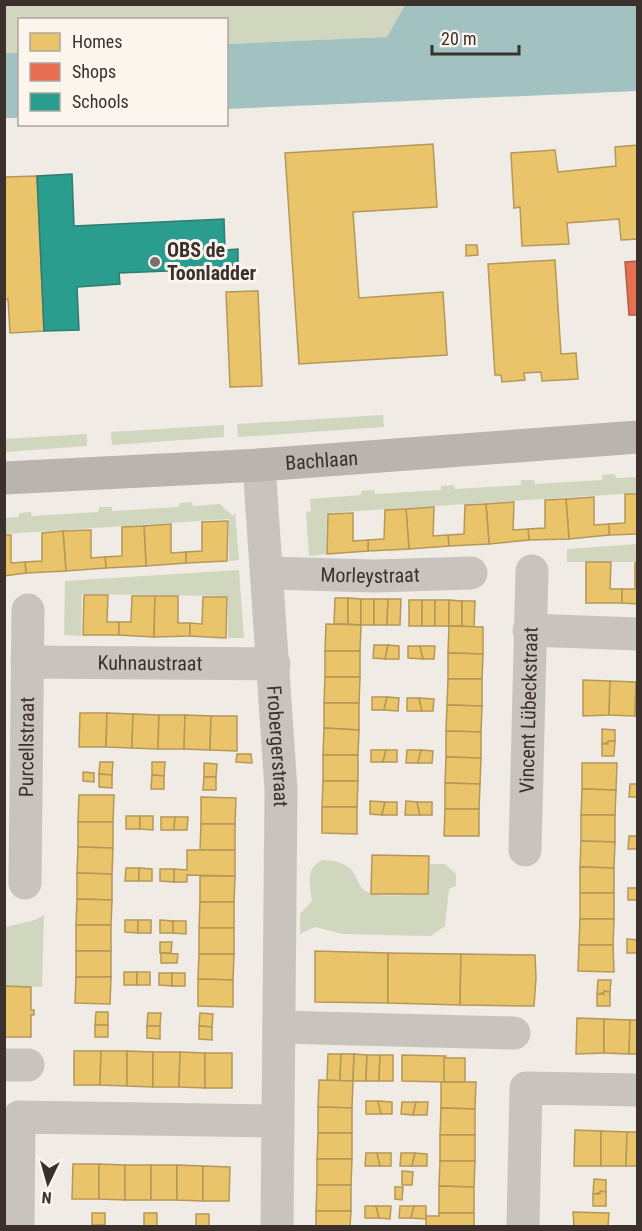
<svg xmlns="http://www.w3.org/2000/svg" width="642" height="1231" viewBox="0 0 642 1231" font-family="'Roboto Condensed',sans-serif">
<style>
.green{fill:#d1d6bf}
.water{fill:#a1c2c1}
.homes{fill:#e9c46a;stroke:#b59857;stroke-width:1.5}
.shops{fill:#e76f51;stroke:#b35c46;stroke-width:1.5}
.schools{fill:#2a9d8f;stroke:#2f7c71;stroke-width:1.5}
.lines{fill:none;stroke-linecap:round;stroke-linejoin:round}
.street{stroke:#c9c3be;stroke-width:33}
.secondary{stroke:#bab3ae;stroke-width:33}
.poi-dot{fill:#7a716c;stroke:#fbf5ee;stroke-width:2}
.labels{text-anchor:middle;dominant-baseline:central;stroke-width:6;stroke-linejoin:round;paint-order:stroke}
.poi-label{font-size:20px;font-weight:bold;fill:#3b302b;stroke:#fbf5ee;text-anchor:start}
.street-label{font-size:20px;fill:#3b302b;stroke:#fbf5ee}
</style>
<rect width="100%" height="100%" fill="#f0ebe5"/>
<!-- green -->
<g class="green">
<path d="M4,5h401l-18,32 -160,7 -1,-24h-206l-1,33h-14z"/>
<path d="M383,415l1,12 -146,10 -1,-13z"/>
<path d="M224,425v12l-112,8 -1,-13z"/>
<path d="M87,434v12l-82,6v-13z"/>
<path d="M615,474l1,4 21,-1v16l-310,20 -1,41 -17,2 -3,-44 5,-1 -1,-12 51,-4v-4l13,-1 1,4 66,-4v-4l13,-1 1,4 66,-4v-5h13l1,4 67,-4v-5z"/>
<path d="M192,502l1,4 27,-2 13,12 2,-4 4,48 -10,1v-42l-224,15v-16l13,-1 1,-4 12,-1 1,4 66,-4 1,-5h13v4l67,-4v-4z"/>
<path d="M637,544v18h-70v-13z"/>
<path d="M239,570l5,68h-16v-42l-146,-2 -1,42 -17,-1 1,-54z"/>
<path d="M323,860c42,2 27,26 47,33 14,5 43,1 58,1l1,-30h16l11,10v12l-7,3 -4,37 -14,10 -88,-2 -28,-7 -15,7v-20l12,-13c-2,-17 -7,-34 11,-41z"/>
<path d="M44,915l-2,72 -37,-1v-59l30,-7z"/>
</g>
<!-- water -->
<g class="water">
<path d="M405,5h232v86l-410,18v-65l160,-7z"/>
<rect x="5" y="53" width="14" height="65"/>
</g>
<!-- homes -->
<g class="homes">
<path d="M433,144l4,63 -84,5 6,86 84,-6 4,63 -148,9 -14,-211z"/>
<path d="M638,145v94l-17,1 -2,-21 -52,4 2,21 -47,2 -2,-39 -6,1 -3,-55 44,-3 3,22 58,-6 -1,-19z"/>
<path d="M37,176l7,155 -34,2 -2,-34 -4,1v-123z"/>
<path d="M466,245h11l1,10 -12,1z"/>
<path d="M555,260l6,94 15,-1 2,26 -36,2 -1,-9 -17,1 1,7 -23,2 -1,-7h-6l-7,-111z"/>
<path d="M258,291l4,95 -32,1 -4,-95z"/>
<path d="M625,494h13v40l-29,1v-11l16,-1z"/>
<path d="M594,497v28l15,-1v11l-40,4 -3,-40z"/>
<path d="M566,499l3,40 -40,1 -1,-11 17,-1v-28z"/>
<path d="M514,502l-1,28 15,-1 1,11 -40,4 -3,-40z"/>
<path d="M486,504l3,40 -40,2 -1,-11 16,-1 1,-29z"/>
<path d="M434,507l-1,29 15,-1 1,11 -40,3 -3,-40z"/>
<path d="M406,509l3,40 -41,2v-11l16,-1 1,-29z"/>
<path d="M353,513v28l15,-1v11l-41,3 1,-40z"/>
<path d="M228,521l-1,40 -41,2v-11l16,-1v-29z"/>
<path d="M171,524v29l15,-1v11l-40,3 -2,-40z"/>
<path d="M144,526l2,40 -40,2 -1,-11 17,-1v-29z"/>
<path d="M91,530v28l14,-1 1,11 -40,3 -3,-40z"/>
<path d="M63,531l3,40 -40,2 -1,-11 17,-1v-28z"/>
<path d="M4,535h7v28l14,-1 1,11 -22,3z"/>
<path d="M586,562h25l-1,27h12v14h-36z"/>
<path d="M635,563h3v41l-16,-1v-14h13z"/>
<path d="M84,595h24l-1,27h12v13h-36z"/>
<path d="M132,596h23l-1,41 -35,-2v-13h12z"/>
<path d="M155,596h23v27h12v13l-36,1z"/>
<path d="M203,597h24l-1,41 -36,-2v-13l12,1z"/>
<path d="M335,598h13v26h-14z"/>
<path d="M348,598l13,1v26l-13,-1z"/>
<rect x="361" y="599" width="13" height="26"/>
<path d="M374,599h14l-1,26h-13z"/>
<path d="M388,599h13l-1,26h-13z"/>
<rect x="409" y="600" width="13" height="26"/>
<rect x="422" y="600" width="13" height="26"/>
<rect x="435" y="600" width="14" height="26"/>
<path d="M449,600l13,1v25h-13z"/>
<path d="M462,601h13l-1,26 -12,-1z"/>
<path d="M326,624l35,1 -1,26h-35z"/>
<path d="M449,626l34,1v27l-35,-1z"/>
<path d="M374,645h14l-3,14 -12,-1z"/>
<path d="M388,645l11,1v13h-14z"/>
<path d="M408,646h12l3,13 -15,-1z"/>
<path d="M420,646h15l-1,13h-11z"/>
<rect x="325" y="651" width="35" height="26"/>
<path d="M448,653l35,1 -1,25h-34z"/>
<path d="M325,677h35l-1,26h-35z"/>
<path d="M448,679h34v27l-35,-1z"/>
<path d="M583,680l27,1 -1,34 -26,1z"/>
<path d="M610,681l26,1 -1,34 -26,-1z"/>
<path d="M636,682h2v34h-3z"/>
<path d="M372,697h15l-3,13h-12z"/>
<path d="M387,697l12,1 -1,13 -14,-1z"/>
<path d="M407,698h12l3,13h-15z"/>
<path d="M419,698l15,1 -1,12h-11z"/>
<path d="M324,703h35v27l-35,-2z"/>
<path d="M447,705l35,1 -1,26 -35,-1z"/>
<path d="M80,713h27l-1,34h-27z"/>
<path d="M107,713l26,1 -1,34 -26,-1z"/>
<path d="M133,714l26,1 -1,34 -26,-1z"/>
<path d="M159,715h26l-1,34h-26z"/>
<path d="M185,715l26,1 -1,34 -26,-1z"/>
<path d="M211,716h26v35l-27,-1z"/>
<path d="M324,728l35,2 -1,25h-35z"/>
<path d="M602,729l13,1v11l-13,3z"/>
<path d="M446,731l35,1v26l-35,-1z"/>
<path d="M608,741h7l-1,15h-12v-12h6z"/>
<path d="M371,750h15l-3,12h-12z"/>
<path d="M386,750h11v12h-14z"/>
<path d="M407,750h14l-3,13h-12z"/>
<path d="M421,750l12,1 -1,12h-14z"/>
<path d="M237,754h14l1,9 -16,-1z"/>
<rect x="323" y="755" width="35" height="26"/>
<path d="M446,757l35,1 -1,26 -35,-1z"/>
<path d="M100,762h13l-1,13 -13,-1z"/>
<path d="M152,762h13l-1,14 -12,-1z"/>
<path d="M204,763l13,1 -1,13h-12z"/>
<path d="M582,763h35l-1,27 -34,-1z"/>
<path d="M83,772l11,1v9l-11,-1z"/>
<path d="M99,774l13,1v13l-13,-1z"/>
<path d="M152,775l12,1v13h-13z"/>
<path d="M204,777h12v13h-13z"/>
<path d="M323,781h35l-1,26h-35z"/>
<path d="M445,783l35,1 -1,25h-34z"/>
<path d="M630,784h8v13h-9z"/>
<path d="M582,789l34,1 -1,25h-34z"/>
<path d="M79,795h35l-1,27h-35z"/>
<path d="M201,797l35,1 -1,26h-34z"/>
<path d="M370,801l15,1 -3,13 -12,-1z"/>
<path d="M406,801l11,1 3,13h-15z"/>
<path d="M385,802h12v13h-15z"/>
<path d="M417,802h15v13h-12z"/>
<path d="M322,807h35v27l-35,-1z"/>
<path d="M445,809h34v27h-35z"/>
<path d="M581,815h34v27l-34,-1z"/>
<rect x="126" y="816" width="14" height="13"/>
<path d="M140,816h13v14l-13,-1z"/>
<path d="M161,817h14l-1,13h-13z"/>
<path d="M175,817h13l-1,13h-13z"/>
<path d="M78,822h35v26l-35,-1z"/>
<path d="M201,824h34v26h-35z"/>
<path d="M629,836h9v13h-10z"/>
<path d="M581,841l34,1 -1,26 -34,-1z"/>
<path d="M78,847l35,1 -1,26 -35,-1z"/>
<path d="M187,850h48v26l-48,-1v7h-13v-13l13,1z"/>
<path d="M372,855l57,1 -1,38h-57z"/>
<path d="M580,867l34,1v25h-34z"/>
<path d="M126,868h13v13h-14z"/>
<path d="M139,868l13,1v12h-13z"/>
<path d="M160,869h14v13l-14,-1z"/>
<path d="M77,873l35,1v26l-35,-1z"/>
<path d="M200,876h35l-1,26h-34z"/>
<rect x="628" y="888" width="10" height="12"/>
<rect x="580" y="893" width="34" height="26"/>
<path d="M77,899l35,1 -1,25h-35z"/>
<path d="M200,902h34v26h-35z"/>
<path d="M580,919h34l-1,26h-34z"/>
<path d="M125,920h13v13l-13,-1z"/>
<rect x="138" y="920" width="13" height="13"/>
<path d="M160,920l13,1v12h-13z"/>
<path d="M173,921h13v13l-13,-1z"/>
<rect x="76" y="925" width="35" height="26"/>
<rect x="199" y="928" width="35" height="26"/>
<path d="M627,939l11,1v13h-11z"/>
<path d="M160,942h12l-1,11h-11z"/>
<path d="M579,945h34l1,27 -36,-1z"/>
<rect x="76" y="951" width="35" height="26"/>
<path d="M315,951l73,2v50l-73,-1z"/>
<path d="M161,953l17,1 -1,9h-16z"/>
<path d="M388,953l73,1 -1,51 -72,-2z"/>
<path d="M199,954h35l-1,26 -35,-1z"/>
<path d="M461,954l74,1 1,23 -2,28 -74,-1z"/>
<rect x="124" y="972" width="13" height="13"/>
<rect x="137" y="972" width="13" height="13"/>
<path d="M159,973h13v13l-13,-1z"/>
<rect x="172" y="973" width="13" height="13"/>
<path d="M76,977h35l-1,27 -35,-1z"/>
<path d="M198,979l35,1v27l-35,-1z"/>
<path d="M598,980h13l-1,12 -13,2z"/>
<path d="M4,986l27,1v23h3v5h-3v22h-27z"/>
<path d="M604,991l6,1v14h-13v-12h7z"/>
<path d="M96,1012h12v13h-13z"/>
<path d="M148,1013h13l-1,13h-13z"/>
<path d="M200,1013l13,1 -1,13 -13,-1z"/>
<path d="M577,1018l27,1v34l-28,1z"/>
<path d="M604,1019l26,1 -1,34 -25,-1z"/>
<path d="M630,1020h8v34h-9z"/>
<rect x="95" y="1025" width="13" height="12"/>
<path d="M147,1026h13v13l-13,-1z"/>
<path d="M199,1026l13,1v13l-13,-1z"/>
<path d="M74,1051h27l-1,34h-26z"/>
<path d="M101,1051h26v35l-27,-1z"/>
<path d="M127,1051l26,1v35l-26,-1z"/>
<path d="M153,1052h27l-1,35h-26z"/>
<path d="M180,1052l25,1v35l-26,-1z"/>
<rect x="205" y="1053" width="27" height="35"/>
<path d="M328,1054h13l-1,27 -13,-1z"/>
<path d="M341,1054h13l-1,27h-13z"/>
<path d="M354,1054l13,1 -1,26h-13z"/>
<path d="M367,1055h13l-1,26h-13z"/>
<path d="M380,1055h13v26h-14z"/>
<path d="M402,1055l44,1 -2,26 -42,-1z"/>
<rect x="444" y="1058" width="21" height="24"/>
<path d="M319,1080l34,1 -1,27 -34,-1z"/>
<path d="M441,1082h35l-1,27 -34,-1z"/>
<path d="M366,1101h12l3,13h-15z"/>
<path d="M378,1101l14,1v12h-11z"/>
<path d="M402,1102h14l-3,13 -12,-1z"/>
<path d="M416,1102h12l-1,13h-14z"/>
<path d="M318,1107l34,1v25h-34z"/>
<path d="M441,1108l34,1v26h-35z"/>
<path d="M575,1130l26,1v35h-27z"/>
<path d="M601,1131l26,1 -1,34h-25z"/>
<path d="M627,1132h11v34h-12z"/>
<path d="M318,1133h34v26h-35z"/>
<rect x="440" y="1135" width="35" height="26"/>
<path d="M366,1153h11l3,13h-15z"/>
<path d="M377,1153h14v13h-11z"/>
<path d="M401,1153h14l-3,13h-12z"/>
<path d="M415,1153l12,1v12h-15z"/>
<path d="M317,1159h35l-1,26h-34z"/>
<path d="M440,1161h35l-1,26 -35,-1z"/>
<path d="M73,1164h26v35h-27z"/>
<path d="M99,1164l26,1v35l-26,-1z"/>
<rect x="125" y="1165" width="26" height="35"/>
<rect x="151" y="1165" width="26" height="35"/>
<path d="M177,1165l26,1v35l-26,-1z"/>
<path d="M203,1166l27,1 -1,34h-26z"/>
<path d="M402,1171l11,1 -1,13h-10z"/>
<path d="M594,1179l12,1v12l-13,2z"/>
<path d="M317,1185h34v26h-35z"/>
<path d="M439,1186l35,1v26h-35z"/>
<path d="M395,1187h8l-1,13 -7,-1z"/>
<path d="M600,1191l6,1v14h-13v-12h7z"/>
<path d="M365,1206h11l3,12h-14z"/>
<path d="M376,1206h15l-1,13 -11,-1z"/>
<path d="M400,1206h14l-3,12h-12z"/>
<path d="M414,1206h12v13l-15,-1z"/>
<path d="M316,1211h35l-1,15h-34z"/>
<path d="M573,1212l36,1 -1,13h-34z"/>
<rect x="92" y="1213" width="13" height="12"/>
<rect x="144" y="1213" width="13" height="13"/>
<path d="M439,1213h35v13h-48v-10h13z"/>
<rect x="196" y="1214" width="13" height="12"/>
</g>
<!-- shops -->
<path class="shops" d="M638,261v54h-9l-4,-53z"/>
<!-- schools -->
<path class="schools" d="M72,174l2,52 150,-7 1,31 13,-1v19l-119,5 1,11 -43,3 2,43 -35,1 -7,-155z"/>
<g class="lines">
<!-- street -->
<g class="street">
<path id="s1" d="M259,465l22,325 -4,436"/>
<path id="s2" d="M268,573l107,3 96,-3"/>
<path d="M529,630l109,4"/>
<path id="s3" d="M27,662l247,2"/>
<path id="s4" d="M525,850l7,-279"/>
<path id="s5" d="M25,883l3,-273"/>
<path d="M279,1027l235,6"/>
<path d="M4,1065h24"/>
<path d="M18,1226l1,-109 259,4"/>
<path d="M523,1226l3,-138 112,2"/>
</g>
<!-- secondary -->
<path class="secondary" id="s6" d="M4,478l255,-13 379,-28"/>
</g>
<!-- markers -->
<circle class="poi-dot" cx="155" cy="262" r="6"/>
<g class="labels">
<!-- poi labels -->
<g class="poi-label">
<text x="167" y="250">OBS de<tspan x="167" dy="23">Toonladder</tspan></text>
</g>
<!-- street labels -->
<g class="street-label">
<text stroke="none"><textPath href="#s6" startOffset="318">Bachlaan</textPath></text>
<text stroke="none"><textPath href="#s2" startOffset="102">Morleystraat</textPath></text>
<text stroke="none"><textPath href="#s3" startOffset="123">Kuhnaustraat</textPath></text>
<text stroke="none"><textPath href="#s4" startOffset="140">Vincent Lübeckstraat</textPath></text>
<text stroke="none"><textPath href="#s5" startOffset="136">Purcellstraat</textPath></text>
<text stroke="none"><textPath href="#s1" startOffset="282">Frobergerstraat</textPath></text>
</g>
</g>
<!-- border -->
<rect width="642" height="1231" fill="none" stroke="#3b302b" stroke-width="12"/>
<!-- legend -->
<rect x="18" y="18" width="210" height="108" fill="#fbf5ee" stroke="#aea6a0" stroke-width="1.5"/>
<rect x="30" y="33" width="30" height="18" fill="#e9c46a" stroke="#aea6a0" stroke-width="1.5"/>
<text x="72" y="48" font-size="18" fill="#3b302b">Homes</text>
<rect x="30" y="63" width="30" height="18" fill="#e76f51" stroke="#aea6a0" stroke-width="1.5"/>
<text x="72" y="78" font-size="18" fill="#3b302b">Shops</text>
<rect x="30" y="93" width="30" height="18" fill="#2a9d8f" stroke="#aea6a0" stroke-width="1.5"/>
<text x="72" y="108" font-size="18" fill="#3b302b">Schools</text>
<!-- north arrow -->
<g transform="translate(48 1183) rotate(185)" stroke="#fbf5ee" stroke-width="4.5" paint-order="stroke">
<path d="M0-4.5L10 22L0 15L-10 22Z" fill="#3b302b"/>
<text y="-9" font-size="16" font-weight="bold" text-anchor="middle" fill="#3b302b">N</text>
</g>
<!-- scale -->
<path d="M432 45v9h87v-9" fill="none" stroke="#3b302b" stroke-width="3"/>
<text x="441" y="45" font-size="18" fill="#3b302b" stroke="#fbf5ee" stroke-width="4.5" paint-order="stroke">20 m</text>
</svg>
